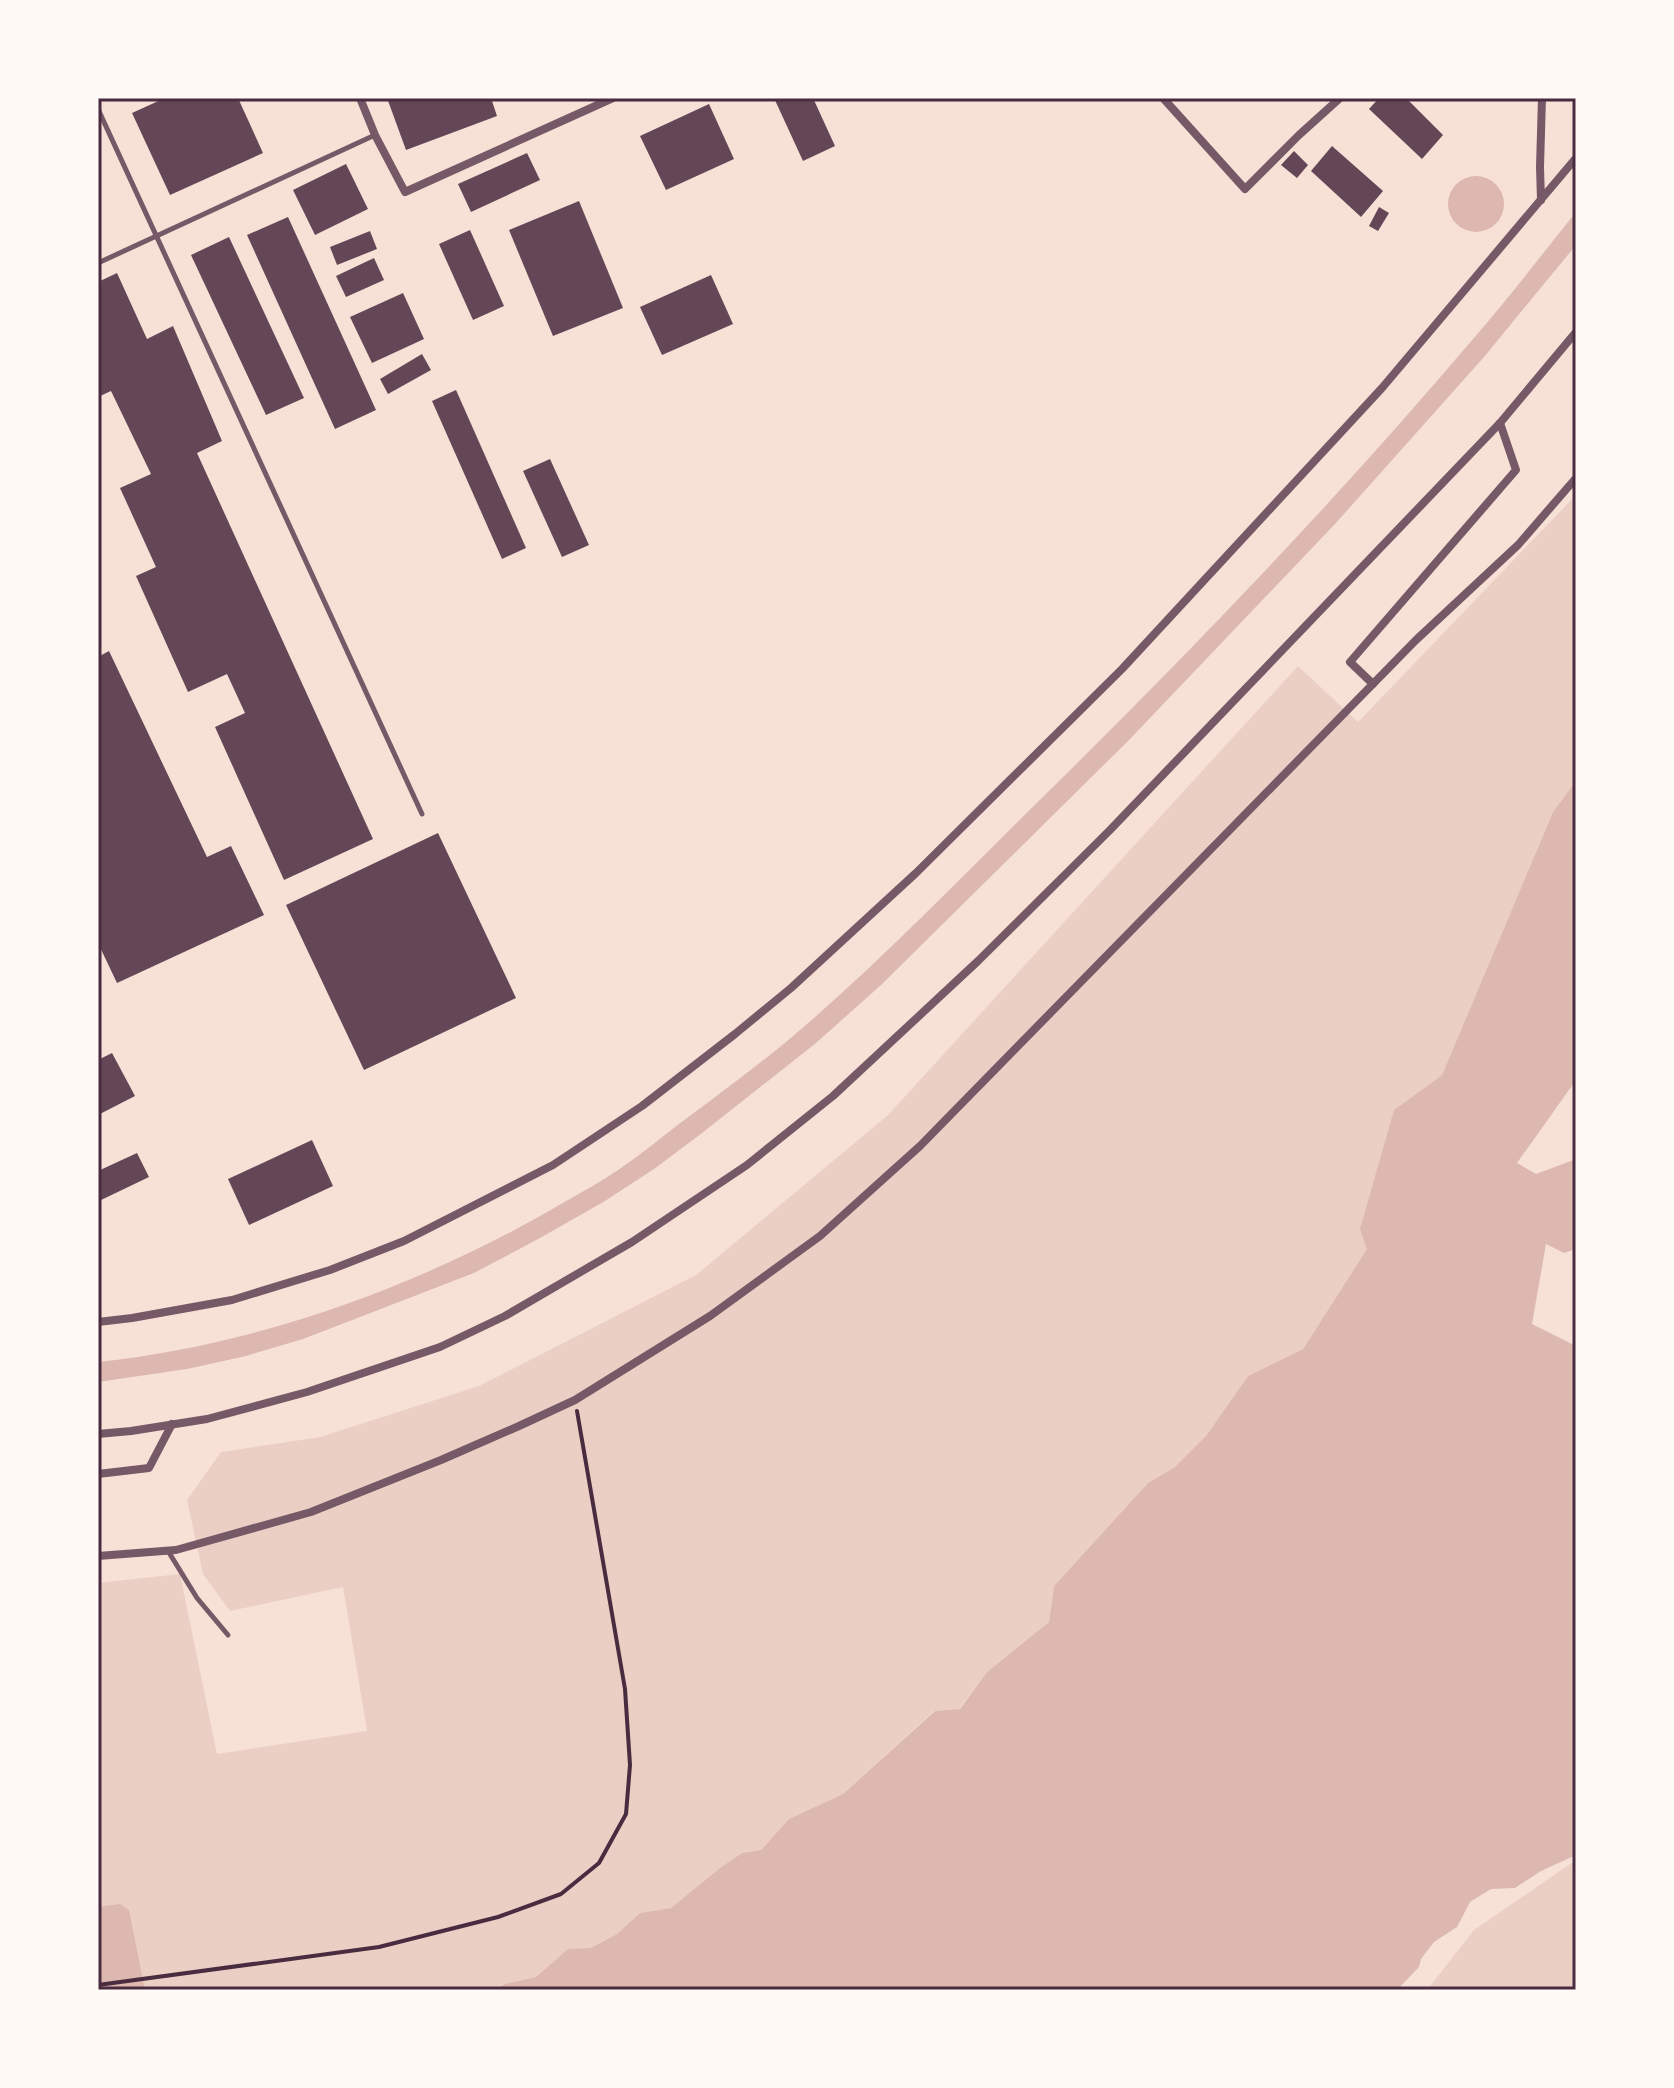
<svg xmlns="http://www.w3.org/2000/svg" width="1674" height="2088" viewBox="0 0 1674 2088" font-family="'Libre Baskerville',serif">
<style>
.green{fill:#ebcfc5}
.water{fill:#dcb8b0}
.building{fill:#644757}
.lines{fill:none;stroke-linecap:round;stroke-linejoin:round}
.path{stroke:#4a2c40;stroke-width:4}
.service{stroke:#755966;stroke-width:5}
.minor{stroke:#755966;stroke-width:8}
.neatline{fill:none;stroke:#4a2c40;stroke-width:3}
</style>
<rect width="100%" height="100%" fill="#f7e1d7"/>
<!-- green -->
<g class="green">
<path d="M1576,495v286l-23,31 -111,263 -48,35 -27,139 -64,100 -55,27 -42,60 -31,31 -27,16 -94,103 -5,36 -62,50 -28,37 -25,2 -91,83 -54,25 -28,31 -19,3 -22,15 -49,40 -31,5 -23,21 -28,14 -21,1 -32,28 -31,7 -11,6h-396v-407l82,-9 37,180 150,-23 -24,-144 -113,24 -27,-37 -16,-74 34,-48 99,-15 159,-51 217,-111 192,-160 410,-449 60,56z"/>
<path d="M1576,1860v130h-149l47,-60z"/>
</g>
<!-- water -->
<g class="water">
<circle cx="1476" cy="204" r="28"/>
<path d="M1576,212v33l-92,112 -149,167 -206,216 -248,245 -65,58 -114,90 -48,36 -49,32 -65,37 -66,35 -171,66 -57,17 -59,13 -89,13v-20c163,-17 330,-79 470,-162 17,-10 34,-19 50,-30 24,-16 46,-35 69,-52 34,-25 67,-50 99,-76 94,-79 178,-168 265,-253 146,-144 289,-293 422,-450 36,-41 69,-85 103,-127z"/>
<path d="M1576,781v299l-59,83 19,11 40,-15v90l-12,4 -18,-9 -14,80 44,22v509l-35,16 -26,17 -24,1 -21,13 -13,25 -23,15 -13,17 -2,8 -22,23h-902l10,-6 31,-7 32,-28 22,-1 27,-14 23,-21 31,-5 49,-40 22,-15 19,-3 28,-31 54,-25 92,-83 25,-2 27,-37 62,-50 5,-36 94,-103 27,-16 31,-31 42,-60 55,-27 64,-100 -7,-20 34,-119 48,-35 111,-263z"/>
<path d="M120,1904l9,6 16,80h-47v-83z"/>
</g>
<!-- building -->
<g class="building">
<path d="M165,98h73l25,55 -93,42 -38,-82z"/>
<path d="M387,98h104l6,18 -91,34z"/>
<path d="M774,98h39l22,48 -32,15z"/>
<path d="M1379,98h27l37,37 -21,24 -53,-50z"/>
<path d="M709,104l25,55 -68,31 -26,-54z"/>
<path d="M1332,146l51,45 -22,26 -50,-46z"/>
<path d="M1294,151l14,14 -11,13 -16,-13z"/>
<path d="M527,153l13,27 -69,32 -13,-28z"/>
<path d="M346,164l22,45 -53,26 -22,-45z"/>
<path d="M579,201l44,107 -70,28 -44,-106z"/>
<path d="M1379,207l10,6 -11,18 -9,-5z"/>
<path d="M288,217l88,193 -41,19 -88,-194z"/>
<path d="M470,230l34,76 -31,14 -34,-76z"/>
<path d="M370,231l7,18 -40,16 -7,-18z"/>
<path d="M229,237l75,161 -38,17 -75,-160z"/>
<path d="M374,258l10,22 -38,17 -10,-21z"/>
<path d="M117,273l30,66 26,-13 49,115 -25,12 176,386 -89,41 -69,-153 30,-14 -18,-39 -39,18 -52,-116 20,-9 -36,-79 31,-14 -40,-83 -13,6v-115z"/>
<path d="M711,275l22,49 -71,31 -22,-48z"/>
<path d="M403,293l21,46 -52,24 -22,-46z"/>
<path d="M422,354l9,16 -43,24 -8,-15z"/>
<path d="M456,390l70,158 -24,11 -70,-158z"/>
<path d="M550,459l39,86 -27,12 -39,-86z"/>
<path d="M109,651l98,206 24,-11 33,69 -147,68 -19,-40v-286z"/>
<path d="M438,833l78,165 -152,72 -78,-165z"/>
<path d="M112,1053l23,43 -37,19v-55z"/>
<path d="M312,1140l21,46 -84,39 -21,-46z"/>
<path d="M137,1153l12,24 -50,24 -1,-30z"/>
</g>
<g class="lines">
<!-- path -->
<path class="path" d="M98,1985l281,-38 119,-30 63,-23 38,-31 27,-49 4,-49 -5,-76 -48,-278"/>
<!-- service -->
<g class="service">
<path d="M98,109l324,705"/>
<path d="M98,263l277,-128"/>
<path d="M168,1551l29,47 31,37"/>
</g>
<!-- minor -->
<g class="minor">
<path d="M360,98l15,37 30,57 208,-94"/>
<path d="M1163,98l82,91 54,-54 41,-37"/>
<path d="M1541,200l-1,-33 2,-69"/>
<path d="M1373,684l-23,-22 166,-192 -16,-47"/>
<path d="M98,1322l34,-4 100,-18 98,-30 74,-29 149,-76 89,-59 93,-72 56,-46 125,-115 206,-204 260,-281 194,-230"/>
<path d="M98,1434l33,-3 76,-12 100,-27 133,-45 65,-31 127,-74 115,-77 86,-69 145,-135 132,-131 390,-407 76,-91"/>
<path d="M98,1474l51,-6 23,-44"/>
<path d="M98,1556l78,-6 135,-38 130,-52 78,-34 56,-26 135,-84 110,-80 100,-90 496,-506 102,-95 58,-67"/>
</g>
</g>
<!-- border -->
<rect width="1674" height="2088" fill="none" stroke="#fffaf5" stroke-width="200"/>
<rect x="100" y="100" width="1474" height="1888" class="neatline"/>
</svg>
